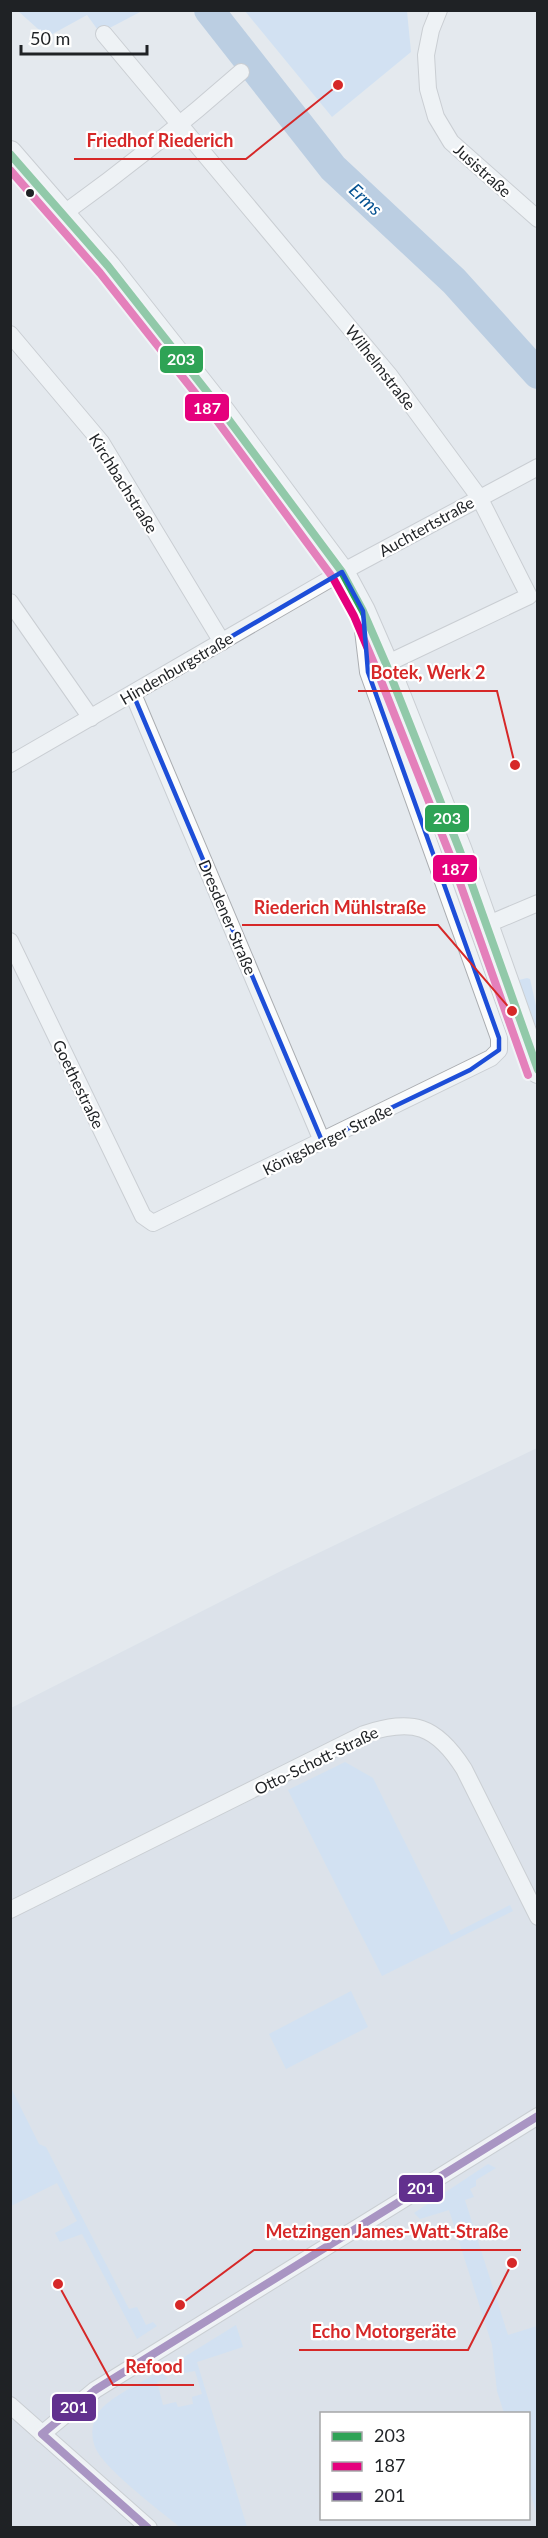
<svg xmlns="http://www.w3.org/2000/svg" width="548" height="2538" viewBox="0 0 548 2538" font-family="Lato,sans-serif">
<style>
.built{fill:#d2dae4;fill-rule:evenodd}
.green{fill:#bcd8f6}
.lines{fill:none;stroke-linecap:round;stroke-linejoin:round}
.river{stroke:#8baed3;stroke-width:30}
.street-casing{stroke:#aaadb1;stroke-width:18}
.secondary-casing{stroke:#aaadb1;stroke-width:26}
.street{stroke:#fbfcfc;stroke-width:16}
.secondary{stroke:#fbfcfc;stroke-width:24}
.bus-1-casing{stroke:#fff;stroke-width:12}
.bus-2-casing{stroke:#fff;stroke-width:12}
.bus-3-casing{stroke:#fff;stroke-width:12}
.bus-1{stroke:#2ea355;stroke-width:8}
.bus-2{stroke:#e5007d;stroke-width:8}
.bus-3{stroke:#62308e;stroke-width:8}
.marked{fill:none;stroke:#1d4ed8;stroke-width:4.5;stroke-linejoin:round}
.bus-dot{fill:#1f2225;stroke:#fff;stroke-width:2}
.labels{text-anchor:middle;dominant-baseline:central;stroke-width:4.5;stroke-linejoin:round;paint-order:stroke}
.street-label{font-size:16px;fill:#1f2225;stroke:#fff}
.water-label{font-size:18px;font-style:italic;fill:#075392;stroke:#fff}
.leader{fill:none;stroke:#d62828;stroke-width:2}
.callout-dot{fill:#d62828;stroke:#fff;stroke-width:2}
.callout-label{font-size:18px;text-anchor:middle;font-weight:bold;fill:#d62828;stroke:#fff;stroke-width:4.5;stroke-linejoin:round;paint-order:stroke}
.line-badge{stroke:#fff;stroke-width:2}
.badge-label{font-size:16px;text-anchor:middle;font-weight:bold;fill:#fff}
</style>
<rect width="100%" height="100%" fill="#e4e9ee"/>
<!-- built -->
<path class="built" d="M537,1448v1079l-526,1v-820l272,-138zM322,2414h206v104h-206z"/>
<!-- green -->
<g class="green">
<path d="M18,11h124l-42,22 -13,-18 -40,22z"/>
<path d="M245,11h162l4,41 -79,65z"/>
<path d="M527,978l3,1 7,31v20l-18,-50z"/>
<path d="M345,1762l28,16 78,157 59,-30 3,6 -131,65 -94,-186z"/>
<path d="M351,1991l17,36 -82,42 -17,-35z"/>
<path d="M10,2086l29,58 7,3 83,162 8,-2 9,18 7,-3 4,4 -20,13 -55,-105 -22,8 -5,-9 22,-12 -20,-38 -46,23z"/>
<path d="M488,2164l8,4 -20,12v6l-6,3 4,8 -9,3 43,135 29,-9v190l-8,-28 -1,-74 -24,-1 -7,-22 -5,-46 -43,-135 -29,9 -6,-6z"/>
<path d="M236,2325l7,22 -46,15 50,165h-67c-19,-15 -76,-59 -84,-78 -6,-13 -5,-31 7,-42 12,-12 42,-27 58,-36l7,8 -11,3 6,23 13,-3 2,5 15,-3 -1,-7 10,-3 -7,-23 -11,2 -3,-14z"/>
</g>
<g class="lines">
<!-- river -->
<path class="river" d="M209,10l124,158 121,113 84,93"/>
<!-- street casing -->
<g class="street-casing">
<g id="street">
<path d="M439,10l-8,20 -5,25 2,34 8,28 15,25 87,77"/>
<path d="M104,34l286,342 89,121 50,99 -143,68"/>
<path d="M63,214c64,-46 119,-90 178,-142"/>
<path d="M10,334l91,108 121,200"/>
<path d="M10,602l81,116"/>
<path d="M133,694l189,447"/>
<path d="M10,764l332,-192 196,-105"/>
<path d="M486,925l52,-22"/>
<path d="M10,941l133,275 10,7 338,-165 8,-8v-12l-131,-366 -6,-50"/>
<path d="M10,1910l354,-176c49,-16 72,-9 100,35l74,148"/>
<path d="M10,2405l139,123"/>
<path d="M42,2434l53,-44 443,-274"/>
</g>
</g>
<!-- secondary casing -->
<g class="secondary-casing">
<path id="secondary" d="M10,153l98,113 115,146 119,160 21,39 23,53 74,187 78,220"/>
</g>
<!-- street -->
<use href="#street" class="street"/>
<!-- secondary -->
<use href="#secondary" class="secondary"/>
<!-- bus-1 casing -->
<g class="bus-1-casing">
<path id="bus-1" d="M10,154l98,112 115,146 119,160 21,39 23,53 74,187 78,219"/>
</g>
<!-- bus-2 casing -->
<g class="bus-2-casing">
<path id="bus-2" d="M10,170l90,103 115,145 118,160 21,38 22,52 74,187 78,220"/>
</g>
<!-- bus-3 casing -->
<g class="bus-3-casing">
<path id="bus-3" d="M148,2528l-106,-94 53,-44 443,-274"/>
</g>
<!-- bus-1 -->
<use href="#bus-1" class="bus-1"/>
<!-- bus-2 -->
<use href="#bus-2" class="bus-2"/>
<!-- bus-3 -->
<use href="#bus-3" class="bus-3"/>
</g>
<!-- marked area -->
<path d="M0 0H548V2538H0ZM342,572l21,39 5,61 131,366v12l-29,20 -148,71 -189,-447z" fill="#e4e9ee" fill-opacity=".55" fill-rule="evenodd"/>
<path class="marked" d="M342,572l21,39 5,61 131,366v12l-29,20 -148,71 -189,-447z"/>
<!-- markers -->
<circle class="bus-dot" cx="30" cy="193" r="5"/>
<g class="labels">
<!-- street labels -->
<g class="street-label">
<text transform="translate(483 170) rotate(42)">Jusistraße</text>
<text transform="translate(381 367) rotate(52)">Wilhelmstraße</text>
<text transform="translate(124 483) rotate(58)">Kirchbachstraße</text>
<text transform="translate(426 526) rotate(-29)">Auchtertstraße</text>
<text transform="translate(176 668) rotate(-30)">Hindenburgstraße</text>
<text transform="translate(228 917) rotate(67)">Dresdener Straße</text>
<text transform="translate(79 1084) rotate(64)">Goethestraße</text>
<text transform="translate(327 1139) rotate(-26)">Königsberger Straße</text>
<text transform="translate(316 1760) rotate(-26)">Otto-Schott-Straße</text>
</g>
<!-- water labels -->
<g class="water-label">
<text transform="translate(366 199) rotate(43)">Erms</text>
</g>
</g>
<!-- callouts -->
<path class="leader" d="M338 85L246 159H74M515 765L497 691H358M512 1011L438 925H242M180 2305L254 2250H521M512 2263L468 2350H299M58 2284L113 2385H194"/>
<g class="callout-dot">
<circle cx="338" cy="85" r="6"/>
<circle cx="515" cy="765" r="6"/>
<circle cx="512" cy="1011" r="6"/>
<circle cx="180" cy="2305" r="6"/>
<circle cx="512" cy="2263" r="6"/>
<circle cx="58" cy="2284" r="6"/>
</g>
<g class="callout-label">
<text x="160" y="147">Friedhof Riederich</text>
<text x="428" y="679">Botek, Werk 2</text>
<text x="340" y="914">Riederich Mühlstraße</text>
<text x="387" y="2238">Metzingen James-Watt-Straße</text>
<text x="384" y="2338">Echo Motorgeräte</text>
<text x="154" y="2373">Refood</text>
</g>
<g class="line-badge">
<rect x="159" y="345" width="45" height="29" rx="6" fill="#2ea355"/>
<rect x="184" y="393" width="46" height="29" rx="6" fill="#e5007d"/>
<rect x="424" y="804" width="46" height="29" rx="6" fill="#2ea355"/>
<rect x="432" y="854" width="46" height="29" rx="6" fill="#e5007d"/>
<rect x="398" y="2174" width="46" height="29" rx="6" fill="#62308e"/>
<rect x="51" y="2393" width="46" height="29" rx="6" fill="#62308e"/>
</g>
<g class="badge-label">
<text x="181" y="365">203</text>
<text x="207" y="414">187</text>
<text x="447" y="824">203</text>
<text x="455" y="875">187</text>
<text x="421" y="2194">201</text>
<text x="74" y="2413">201</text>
</g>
<!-- border -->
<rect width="548" height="2538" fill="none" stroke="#1f2225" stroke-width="24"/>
<!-- legend -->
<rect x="320" y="2412" width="210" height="108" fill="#ffffff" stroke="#a5a7a8" stroke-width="1.5"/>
<rect x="332" y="2432" width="30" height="9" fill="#2ea355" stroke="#a5a7a8" stroke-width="1.5"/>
<text x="374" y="2442" font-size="18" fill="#1f2225">203</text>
<rect x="332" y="2462" width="30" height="9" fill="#e5007d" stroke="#a5a7a8" stroke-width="1.5"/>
<text x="374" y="2472" font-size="18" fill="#1f2225">187</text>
<rect x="332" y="2492" width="30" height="9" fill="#62308e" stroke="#a5a7a8" stroke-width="1.5"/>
<text x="374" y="2502" font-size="18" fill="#1f2225">201</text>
<!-- scale -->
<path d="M21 45v9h126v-9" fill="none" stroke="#1f2225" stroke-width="3"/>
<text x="30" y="45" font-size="18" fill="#1f2225" stroke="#ffffff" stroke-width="4.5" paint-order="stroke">50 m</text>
</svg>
